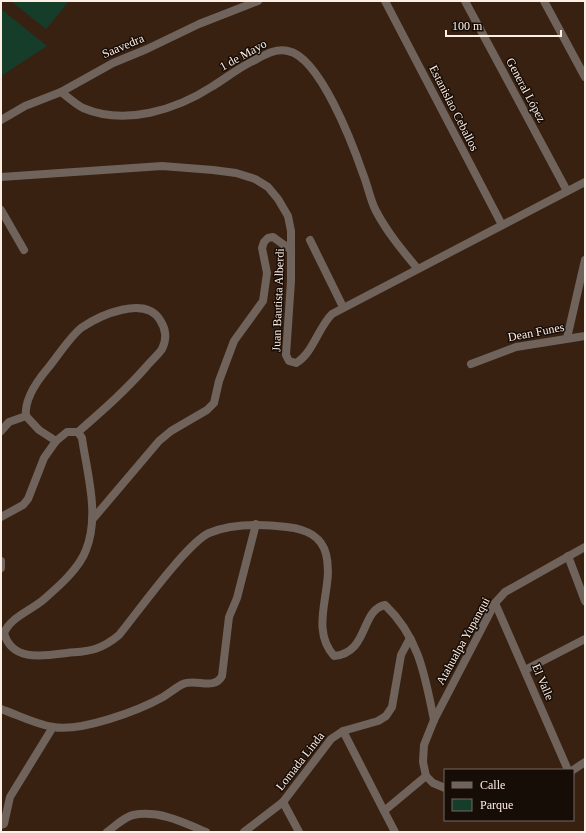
<svg xmlns="http://www.w3.org/2000/svg" width="586" height="833" viewBox="0 0 586 833" font-family="Georgia,serif">
<style>
.green{fill:#153d2a}
.lines{fill:none;stroke-linecap:round;stroke-linejoin:round}
.minor{stroke:#6f635b;stroke-width:8}
.labels{text-anchor:middle;dominant-baseline:central;stroke-width:3;stroke-linejoin:round;paint-order:stroke}
.street-label{font-size:12px;fill:#ffeee4;stroke:#170d07}
</style>
<rect width="100%" height="100%" fill="#382111"/>
<!-- green -->
<g class="green">
<path d="M11,1h58l-23,28z"/>
<path d="M1,9l46,37 -46,30z"/>
</g>
<g class="lines">
<!-- minor -->
<g class="minor">
<path d="M385,1l117,224"/>
<path d="M465,1l102,190"/>
<path d="M544,1l41,76"/>
<path d="M61,92c7,5 14,12 22,16 42,18 93,2 130,-22 13,-8 24,-17 38,-24 12,-6 23,-14 37,-11 32,6 65,94 75,123 5,12 7,26 13,37 11,21 26,39 41,57"/>
<path d="M1,120l24,-14 36,-14 52,-29 34,-14 52,-25 59,-23"/>
<path d="M1,177l161,-11 51,4 23,3 19,6 13,8 10,12 10,17 3,15v50l-5,74 3,6 7,2c17,-10 22,-35 36,-49l253,-132"/>
<path d="M1,210l23,40"/>
<path d="M310,240l33,67"/>
<path d="M567,338l18,-78"/>
<path d="M471,364l45,-17 69,-11"/>
<path d="M26,416c-2,-17 11,-35 22,-48 9,-11 22,-31 33,-40 19,-13 64,-33 79,-8 6,9 7,19 2,29 -4,6 -11,12 -16,18 -22,25 -44,44 -68,65"/>
<path d="M1,431l8,-9 17,-6 13,14 17,11"/>
<path d="M1,517l22,-12 5,-6 16,-41 12,-17 11,-9h11l4,6c5,35 18,77 4,112 -7,19 -28,37 -43,50 -13,11 -32,17 -39,33 8,29 39,23 63,20 9,-1 19,-1 28,-4 9,-3 17,-8 24,-14 18,-22 68,-92 90,-102 24,-10 53,-9 78,-6 18,2 34,8 39,27 9,35 -18,72 8,102 35,-3 26,-46 51,-51 34,32 40,71 49,115"/>
<path d="M92,520l67,-79 12,-10 36,-21 7,-7 5,-22 15,-40 29,-40 4,-28 -5,-25 2,-6 4,-4 5,-1 18,13"/>
<path d="M568,556l17,45"/>
<path d="M1,561v7"/>
<path d="M495,603l73,167"/>
<path d="M525,670l60,-31"/>
<path d="M1,709c17,6 34,15 52,18 28,5 85,-16 110,-30 7,-4 13,-10 20,-13 13,-6 31,7 39,-8l7,-59 8,-19 19,-74"/>
<path d="M343,731l41,80"/>
<path d="M573,770l12,-8"/>
<path d="M426,776l-3,-14 1,-17 10,-25 61,-117 10,-11 80,-45"/>
<path d="M426,776l7,7 12,5"/>
<path d="M283,802l16,30"/>
<path d="M1,825l3,-1 6,-27 43,-70"/>
<path d="M107,832c7,-5 17,-15 26,-17 26,-5 50,7 73,17"/>
<path d="M244,832l39,-30 48,-63 12,-8 35,-10 8,-5 6,-9 9,-52 9,-17"/>
<path d="M395,832l-11,-21 42,-35"/>
</g>
</g>
<g class="labels">
<!-- street labels -->
<g class="street-label">
<text transform="translate(123 46) rotate(-23)">Saavedra</text>
<text transform="translate(243 55) rotate(-29)">1 de Mayo</text>
<text transform="translate(526 90) rotate(62)">General López</text>
<text transform="translate(454 108) rotate(63)">Estanislao Ceballos</text>
<text transform="translate(278 300) rotate(-88)">Juan Bautista Alberdi</text>
<text transform="translate(536 332) rotate(-11)">Dean Funes</text>
<text transform="translate(463 641) rotate(-61)">Atahualpa Yupanqui</text>
<text transform="translate(543 682) rotate(67)">El Valle</text>
<text transform="translate(300 761) rotate(-52)">Lomada Linda</text>
</g>
</g>
<!-- border -->
<rect width="586" height="833" fill="none" stroke="#ffeee4" stroke-width="4"/>
<!-- legend -->
<rect x="444" y="769" width="130" height="52" fill="#170d07" stroke="#74675f"/>
<rect x="452" y="782" width="20" height="6" fill="#6f635b" stroke="#74675f"/>
<text x="480" y="789" font-size="12" fill="#ffeee4">Calle</text>
<rect x="452" y="799" width="20" height="12" fill="#153d2a" stroke="#74675f"/>
<text x="480" y="809" font-size="12" fill="#ffeee4">Parque</text>
<!-- scale -->
<path d="M446 30v6h115v-6" fill="none" stroke="#ffeee4" stroke-width="2"/>
<text x="452" y="30" font-size="12" fill="#ffeee4" stroke="#170d07" stroke-width="3" paint-order="stroke">100 m</text>
</svg>
